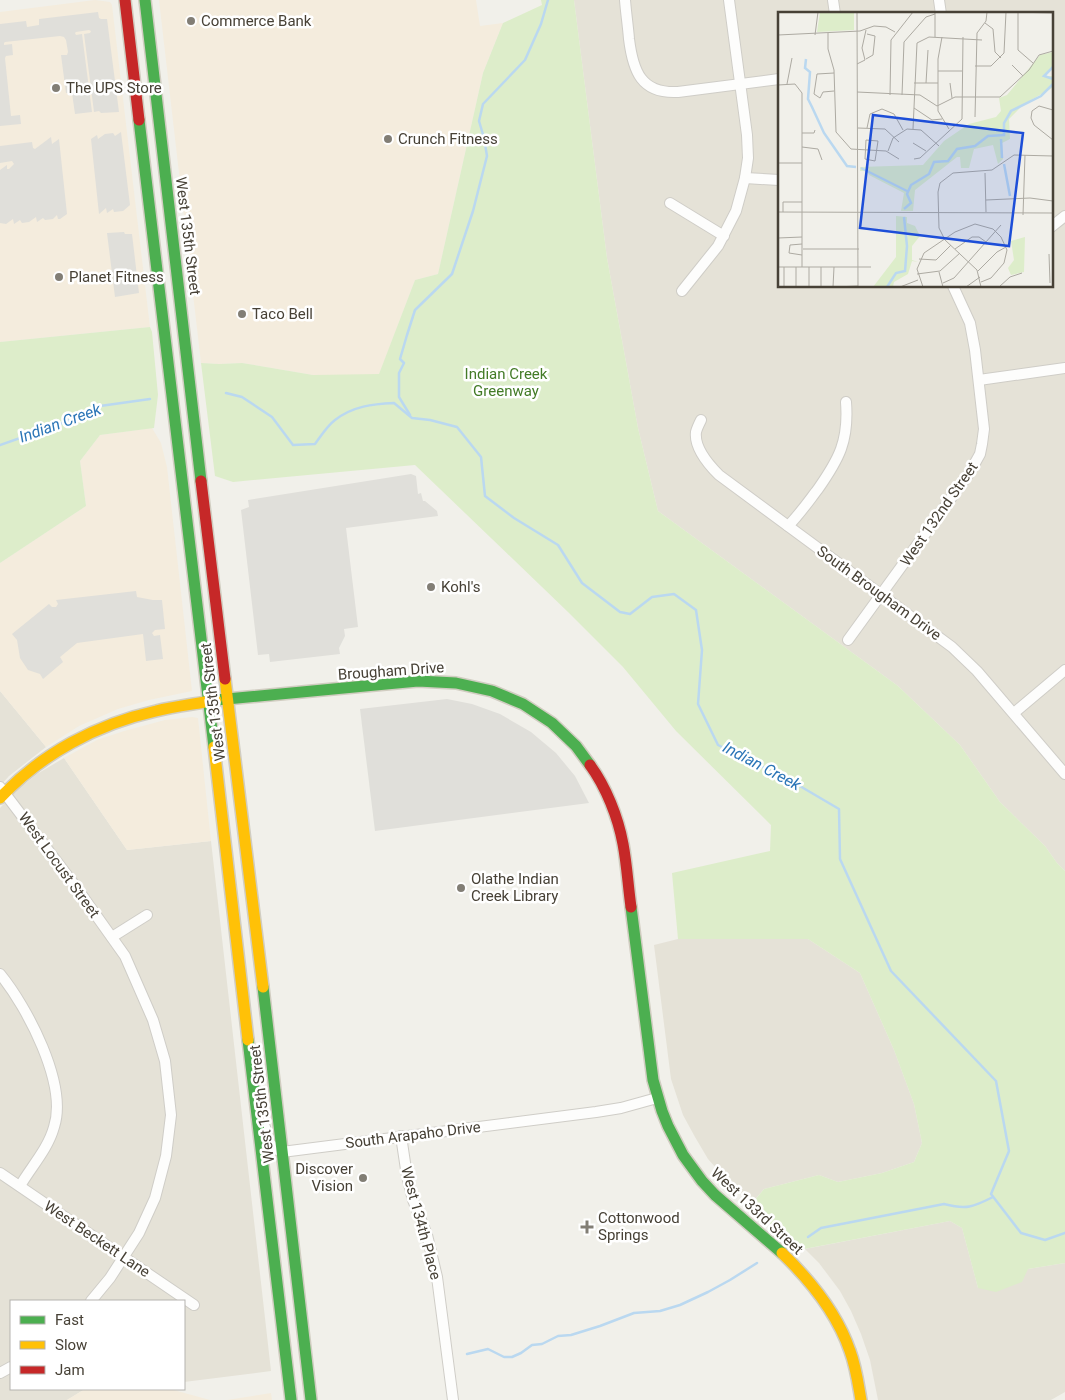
<svg xmlns="http://www.w3.org/2000/svg" width="1065" height="1400" viewBox="0 0 1065 1400" font-family="Roboto,sans-serif">
<style>
.residential{fill:#e5e2d7;fill-rule:evenodd}
.commercial{fill:#f4ecdd}
.green{fill:#ddedca}
.parking{fill:#e0dfda}
.lines{fill:none;stroke-linecap:round;stroke-linejoin:round}
.stream{stroke:#bad8f0;stroke-width:2.5}
.street-casing{stroke:#cfcdc7;stroke-width:12}
.fast-casing{stroke:#d1cdc1;stroke-width:14}
.slow-casing{stroke:#d1cdc1;stroke-width:14}
.jam-casing{stroke:#d1cdc1;stroke-width:14}
.street{stroke:#fdfdfc;stroke-width:10}
.fast{stroke:#4caf50;stroke-width:11}
.slow{stroke:#ffc107;stroke-width:11}
.jam{stroke:#c62828;stroke-width:11}
.poi-dot{fill:#827e75;stroke:#fff;stroke-width:2}
.labels{text-anchor:middle;dominant-baseline:central;stroke-width:5;stroke-linejoin:round;paint-order:stroke}
.poi-label{font-size:15px;fill:#474136;stroke:#fff;text-anchor:start}
.street-label{font-size:15px;fill:#474136;stroke:#fff}
.park-label{font-size:15px;fill:#437b27;stroke:#fff}
.water-label{font-size:16px;font-style:italic;fill:#2b75b7;stroke:#fff}
.inset-river{fill:none;stroke:#bad8f0;stroke-width:2.5}
.inset-road{fill:none;stroke:#adaaa2;stroke-width:1}
.view{fill:#1d4ed8;fill-opacity:0.15;stroke:#1d4ed8;stroke-width:2.5}
.inset-edge{fill:none;stroke:#474136;stroke-width:2.5}
</style>
<rect width="100%" height="100%" fill="#f1f0ea"/>
<!-- residential -->
<g class="residential">
<path d="M574,0h491v871l-8,-8 -12,-17 -45,-44 -40,-57 -62,-59 -240,-175 -20,-83 -31,-170zM779,14h272v272h-272z"/>
<path d="M0,691l46,56 -37,29 -9,10z"/>
<path d="M64,758l63,92 84,-9 60,530 -87,11v-81h-173v88h74l-18,11h-67v-592l16,-17 21,-17z"/>
<path d="M678,939h130l52,34 34,77 20,54 8,39 -8,19 -32,11 -44,9 -19,-7 -55,14 -12,14 -25,-23 -19,-21 -13,-22 -12,-22 -12,-36 -17,-134z"/>
<path d="M950,1221l12,7 16,60 50,-19 37,-6v129l-14,8h-173l-8,-40 -9,-26 -10,-23 -11,-20 -21,-28 -14,-14z"/>
</g>
<!-- commercial -->
<g class="commercial">
<path d="M95,0l15,2 2,3 38,322 -150,15v-330z"/>
<path d="M159,0h317l4,26 23,-3 -20,50 -45,201 -23,6 -36,95h-66l-71,-12 -23,1 -18,-1z"/>
<path d="M152,428l9,15 6,24 25,224 -43,9 -31,9 -39,17 -33,21 -46,-56v-128l86,-57 -6,-45 20,-26z"/>
<path d="M192,717l6,1 13,123 -84,9 -63,-92 33,-18 27,-9 41,-11z"/>
<path d="M85,1389h85l40,11h-143z"/>
<path d="M271,1393l1,7h-45z"/>
</g>
<!-- green -->
<g class="green">
<path d="M541,0h33l33,258 31,170 20,83 240,175 62,59 40,57 45,44 12,17 8,8v392l-37,6 -6,13 -26,10 -18,-4 -16,-60 -12,-7 -151,29 -28,-26 -22,-17 15,-18 55,-14 19,7 44,-9 32,-11 8,-19 -8,-39 -20,-54 -34,-77 -52,-34h-130l-6,-66 98,-22 1,-26 -95,-94 -53,-64 -55,-55 -153,-147 -182,17 -18,-6 -14,-113 18,1 23,-1 71,12 66,-1 36,-94 23,-6 45,-201 20,-50 39,-18z"/>
<path d="M150,327l2,5 6,63 -4,33 -54,7 -20,26 6,45 -86,57v-221z"/>
</g>
<!-- parking -->
<g class="parking">
<path d="M98,12l1,6 2,1h6l12,93 -18,1 -2,-2 -5,1 -10,-78 6,-1 1,-2 -2,-1 -13,2 -1,1 1,2 6,-1 10,78 -17,2 -3,-21h-6l-5,-38h6l1,-3 -2,-12 -2,-3 -4,-1 -55,6 -1,1v2l8,-1 1,11 -7,1 -1,2 6,58 9,-1 1,9 -21,2v-102l26,-3 1,6 12,-2v-6z"/>
<path d="M121,132l9,73 -7,6 -9,1 -1,-3 -6,4 -1,-5 -7,6 -8,-75 6,-4 1,4 7,-5 8,-1 2,3z"/>
<path d="M51,137l1,7 7,-5 8,75 -7,5h-2l-1,-4 -4,4 -8,1 -2,-2 -6,4 -1,-5 -7,5 -7,1 -2,-3 -6,4 -1,-5 -7,5 -6,-1v-53l7,-5v4h2l5,-5 -2,-3 -12,2v-17l32,-4 1,6 2,1z"/>
<path d="M124,232l1,2h7l7,59 -24,4 -8,-64z"/>
<path d="M411,474l5,2 2,18 3,-1 2,8h2l12,10 1,5 -92,12 12,99 -14,2 1,7 -6,12 1,6 -70,8 -1,-8 -11,1 -17,-145 8,-3 -1,-7z"/>
<path d="M136,591l1,6 16,3h9l3,29 -10,1 -3,3 2,3 6,-1 3,24 -17,2 -3,-27 -66,9 -17,14 3,5 -20,17 -3,-5 -12,-4 -8,-12 -3,-18 -5,-6 37,-30 3,3h4l2,-3 -2,-4z"/>
<path d="M447,699l25,5 28,10 31,18 25,21 19,23 14,27 -214,28 -15,-122z"/>
</g>
<g class="lines">
<!-- stream -->
<g class="stream">
<path d="M226,393l16,4 30,20 21,28 22,-1c6,-8 12,-18 20,-24 18,-14 38,-16 59,-17l18,15 18,2 27,7 24,30 4,39 29,22 44,27 24,38 38,29 10,2 22,-17 22,-3 22,16 6,40 -4,54 20,41 75,37 46,27 1,50 51,112 105,110 13,70 -18,43 30,39 24,7 20,-7"/>
<path d="M410,415l-11,-18v-24l5,-10 -4,-4 7,-24 8,-25 37,-36 21,-63 14,-55 -3,-18 -5,-17 4,-17 42,-44 16,-36 7,-24"/>
<path d="M0,445l60,-21 40,-18 50,-7"/>
<path d="M808,1237l13,-9 123,-24c23,6 29,3 49,-7"/>
<path d="M467,1354l21,-5 16,8h8l9,-4 11,-8 10,-1 16,-8 13,-1 29,-9 34,-13 26,-2 20,-6 28,-13 22,-12 27,-17"/>
</g>
<!-- street casing -->
<g class="street-casing">
<g id="street">
<path d="M625,0c1,13 3,26 4,39 4,32 12,55 49,53l101,-13"/>
<path d="M833,0l2,14"/>
<path d="M939,0l2,14"/>
<path d="M745,178l34,2"/>
<path d="M670,203l54,33"/>
<path d="M1051,227l14,-11"/>
<path d="M682,291l36,-45 18,-35 9,-33 3,-20 -1,-23 -18,-135"/>
<path d="M979,380l86,-12"/>
<path d="M701,420c-2,4 -4,8 -5,12 -2,16 12,32 23,43l233,172 25,24 88,103"/>
<path d="M788,526c11,-11 20,-24 30,-37 21,-30 31,-48 28,-87"/>
<path d="M848,640l122,-168 10,-18 2,-10 2,-15 -9,-79 -5,-27 -17,-37"/>
<path d="M1014,713l51,-43"/>
<path d="M0,787l76,100 49,69 28,64 12,41 6,54 -5,41 -11,42 -16,35 -29,45 -19,23"/>
<path d="M112,937l35,-22"/>
<path d="M0,974c27,33 68,110 54,153 -6,22 -23,40 -34,59"/>
<path d="M265,1127c2,14 4,19 17,25l314,-40 25,-4 36,-10"/>
<path d="M401,1136l6,40 6,24 14,35 10,42 16,123"/>
<path d="M0,1173l194,132"/>
<path d="M0,1373l11,-6"/>
</g>
</g>
<!-- fast casing -->
<g class="fast-casing">
<g id="fast">
<path d="M145,0l56,481"/>
<path d="M139,120l75,627"/>
<path d="M216,700l202,-19 38,2 36,8 31,13 29,19 24,23 14,19"/>
<path d="M631,907l22,173 9,31 6,15 15,29 19,26 13,14 67,58"/>
<path d="M263,987l48,413"/>
<path d="M248,1040l43,360"/>
</g>
</g>
<!-- slow casing -->
<g class="slow-casing">
<g id="slow">
<path d="M225,679l38,308"/>
<path d="M214,747l34,293"/>
<path d="M0,798c41,-44 97,-74 156,-87 20,-5 40,-7 60,-11"/>
<path d="M782,1253c28,27 55,60 68,98 6,16 8,32 11,49"/>
</g>
</g>
<!-- jam casing -->
<g class="jam-casing">
<g id="jam">
<path d="M125,0l14,120"/>
<path d="M201,481l24,198"/>
<path d="M590,765c16,22 28,52 33,79 4,21 5,42 8,63"/>
</g>
</g>
<!-- street -->
<use href="#street" class="street"/>
<!-- fast -->
<use href="#fast" class="fast"/>
<!-- slow -->
<use href="#slow" class="slow"/>
<!-- jam -->
<use href="#jam" class="jam"/>
</g>
<!-- markers -->
<g class="poi-dot">
<circle cx="191" cy="21" r="5"/>
<circle cx="56" cy="88" r="5"/>
<circle cx="388" cy="139" r="5"/>
<circle cx="59" cy="277" r="5"/>
<circle cx="242" cy="314" r="5"/>
<circle cx="431" cy="587" r="5"/>
<circle cx="461" cy="888" r="5"/>
<circle cx="363" cy="1178" r="5"/>
<path d="M584.5 1219.5h5v5h5v5h-5v5h-5v-5h-5v-5h5z"/>
</g>
<g class="labels">
<!-- poi labels -->
<g class="poi-label">
<text x="201" y="21">Commerce Bank</text>
<text x="66" y="88">The UPS Store</text>
<text x="398" y="139">Crunch Fitness</text>
<text x="69" y="277">Planet Fitness</text>
<text x="252" y="314">Taco Bell</text>
<text x="441" y="587">Kohl's</text>
<text x="471" y="879">Olathe Indian<tspan x="471" dy="17">Creek Library</tspan></text>
<text x="353" y="1169" text-anchor="end">Discover<tspan x="353" dy="17">Vision</tspan></text>
<text x="598" y="1218">Cottonwood<tspan x="598" dy="17">Springs</tspan></text>
</g>
<!-- street labels -->
<g class="street-label">
<text transform="translate(188 236) rotate(83)">West 135th Street</text>
<text transform="translate(939 514) rotate(-55)">West 132nd Street</text>
<text transform="translate(879 593) rotate(36)">South Brougham Drive</text>
<text transform="translate(391 671) rotate(-4)">Brougham Drive</text>
<text transform="translate(213 702) rotate(-97)">West 135th Street</text>
<text transform="translate(59 865) rotate(54)">West Locust Street</text>
<text transform="translate(262 1104) rotate(-97)">West 135th Street</text>
<text transform="translate(413 1135) rotate(-7)">South Arapaho Drive</text>
<text transform="translate(757 1211) rotate(43)">West 133rd Street</text>
<text transform="translate(421 1223) rotate(75)">West 134th Place</text>
<text transform="translate(97 1239) rotate(34)">West Beckett Lane</text>
</g>
<!-- park labels -->
<g class="park-label">
<text x="506" y="374">Indian Creek<tspan x="506" dy="17">Greenway</tspan></text>
</g>
<!-- water labels -->
<g class="water-label">
<text transform="translate(60 423) rotate(-20)">Indian Creek</text>
<text transform="translate(762 766) rotate(28)">Indian Creek</text>
</g>
</g>
<!-- overview -->
<g transform="translate(778 12)">
<rect width="275" height="275" fill="#f1f0ea"/>
<path d="M42,0h34v18l-37,2zM275,40v15l-9,9h8v12l-28,16 -15,15 1,20 -8,4 1,16 -5,5 -5,-19 -19,4 -5,19h-8l-1,-11h-3l-42,33 -2,21h-12l3,-18 -35,-18 -2,-4h-7v-4l63,-2 21,-24 25,-17 27,-7 5,-6 -2,-13 8,-3 33,-40zM118,204l11,1v6l8,3 5,10 -8,10v14l6,2 -6,-1 -4,13 -14,8 -1,5h-20l23,-30zM247,225l-1,35 -13,3 -3,-7 6,-8 -3,-19z" fill="#ddedca"/>
<path class="inset-river" d="M28,47l-1,9 5,4 -2,27 4,8 12,26 23,33 9,1M275,55l-9,9 9,3M223,127l1,19M226,152l6,32M83,156l46,23M126,197l7,-6 -4,-9 4,-9 18,-11 5,-12 14,-1 9,-12 18,-3 13,-10 16,-1v-12l7,-12 30,-15 12,-12M109,275l9,-14 9,-2 2,-25 -3,-29"/>
<path class="inset-road" d="M79,0l1,275M235,0l40,1M240,0v38l15,13M157,1v24M207,11l8,6 2,23 6,6M50,21v16l6,21 2,62 15,17 35,2 13,8M0,23l82,-4 14,-5 12,1 9,5M37,23l3,-23M164,25l-4,22v52l11,18M88,47l7,-4 2,-19 -8,-2M79,52l8,-4 -3,-12 4,-18M234,53l11,11M197,54h16l13,-13 2,-41M160,59h24M136,71h24M148,71l2,-33M172,71l2,15M9,72l5,-26M0,73l17,-1 7,9v174M56,79l-11,1 -3,6 -6,-4 3,-20 17,-1M79,80l63,3 17,11 18,-9h45l29,-27 10,-15 14,-4M112,83l1,-55 22,-28M124,83l2,-53 22,-25 9,-3M136,96l18,12 10,-1M275,98l-14,-4 -7,5 -1,7 3,7 19,15M197,105l2,-84 9,-12 1,-9M80,116l27,1 14,13M89,116l3,-14 12,-5 12,5 9,16M135,117l4,-86 12,-6 53,3M24,121h12l1,-3M88,128l12,1 -3,20 -10,-2zM135,131l13,8M24,135l16,2 4,11M110,139l5,-13 14,-9 14,1 18,16M136,147l6,-1 42,-39 1,-82M0,151h24M207,161l1,39M208,188l44,-2 23,3M0,200l275,1M5,200v-10h19M245,203l2,-60M0,226l24,-1M25,237h56M177,237l17,-12h7l7,5M271,242l1,29M24,243l-13,-2 1,-8 12,-1M141,247l17,1 15,-15M0,255h93M200,259l19,-19 9,-5M161,260l4,15M139,262l23,-3 20,-18M165,271l11,-5 47,-53M6,275v-20M18,275v-20M31,275v-20M43,275v-20M55,275l1,-20M57,275l23,-1M122,275l18,-7M145,275l-6,-18 7,-16 31,-21 20,-8 18,5 8,8 6,13 -3,13 -13,15 -10,4M188,275l14,-10M203,275l-4,-17 -32,-30 -6,-12 -1,-36 2,-9 13,-10 39,-3 22,-15 39,1M221,275l11,-10 12,-4"/>
<path class="view" d="M95,103l150,18 -14,113 -149,-18z"/>
<rect width="275" height="275" class="inset-edge"/>
</g>
<!-- legend -->
<rect x="10" y="1300" width="175" height="90" fill="#ffffff" stroke="#b5b3af"/>
<rect x="20" y="1316" width="25" height="8" fill="#4caf50" stroke="#b5b3af"/>
<text x="55" y="1325" font-size="15" fill="#474136">Fast</text>
<rect x="20" y="1341" width="25" height="8" fill="#ffc107" stroke="#b5b3af"/>
<text x="55" y="1350" font-size="15" fill="#474136">Slow</text>
<rect x="20" y="1366" width="25" height="8" fill="#c62828" stroke="#b5b3af"/>
<text x="55" y="1375" font-size="15" fill="#474136">Jam</text>
</svg>
